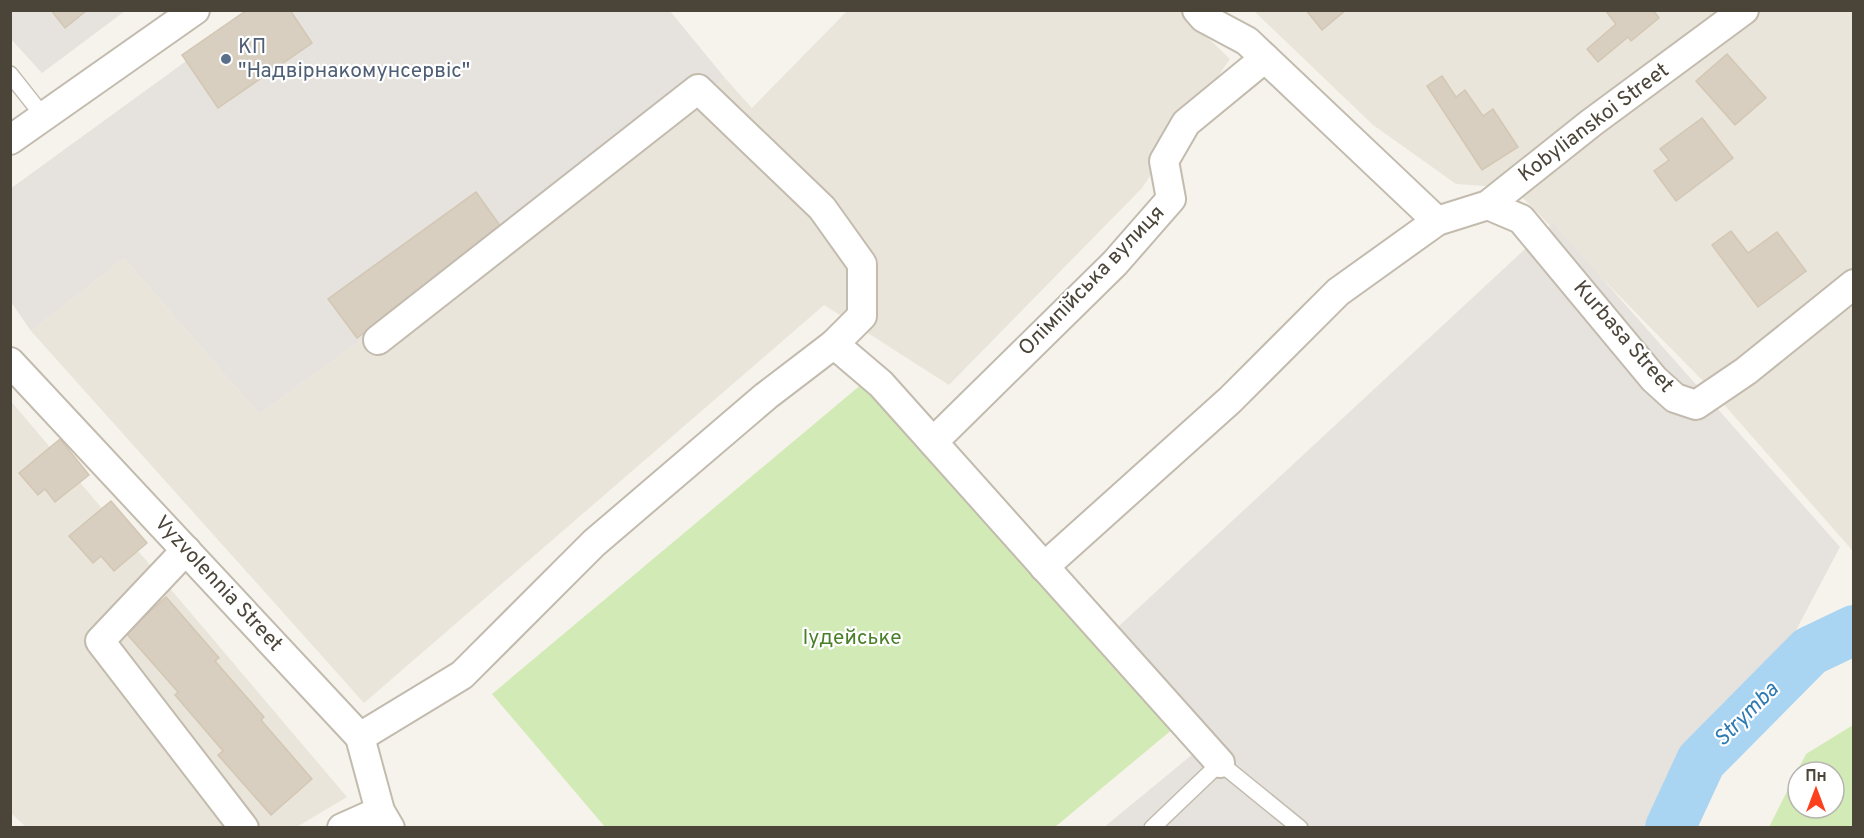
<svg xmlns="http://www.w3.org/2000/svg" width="1864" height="838" viewBox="0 0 1864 838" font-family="Overpass,sans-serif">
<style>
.residential{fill:#eae5da}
.industrial{fill:#e6e2dd}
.green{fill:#d2eab5;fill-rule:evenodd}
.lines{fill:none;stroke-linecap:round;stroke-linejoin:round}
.river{stroke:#a9d4f2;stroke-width:50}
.building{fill:#d8cfc1;stroke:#d3c7b4;stroke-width:1.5}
.lane-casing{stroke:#c2bbae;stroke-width:18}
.street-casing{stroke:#c2bbae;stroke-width:32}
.lane{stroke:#fff;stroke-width:15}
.street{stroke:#fff;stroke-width:28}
.service-dot{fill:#5c6f8a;stroke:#fff;stroke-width:2}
.labels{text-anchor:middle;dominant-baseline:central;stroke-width:4.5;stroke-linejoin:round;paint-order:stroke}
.service-label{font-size:21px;fill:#4e5e75;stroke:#fff;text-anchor:start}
.street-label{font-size:21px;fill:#4b4439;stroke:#fff}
.park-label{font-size:21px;fill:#4a7f2a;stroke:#fff}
.water-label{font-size:22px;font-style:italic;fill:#2e7ab2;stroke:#fff}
</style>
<rect width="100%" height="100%" fill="#f6f3ec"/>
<!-- residential -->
<g class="residential">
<path d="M847,11h333l50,48 -88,129 -193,197 -125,-80 -460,398 -333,-372 93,-73 135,156 466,-336 27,30z"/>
<path d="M1254,11h599v538l-1,1 -147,-167 -192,-195 -57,-4 -83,-59z"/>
<path d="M10,400l337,397 -52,31 -269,-1 -15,-14z"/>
</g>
<!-- industrial -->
<g class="industrial">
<path d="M11,11h114l-83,62 -31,-34z"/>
<path d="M255,11h415l55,67 -466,336 -135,-156 -93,73 -20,-29 -1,-113z"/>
<path d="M1553,223l287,324 -148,280 -589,1 102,-84 -86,-118z"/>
</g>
<!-- green -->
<g class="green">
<path d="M875,373l299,355 -119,99h-450l-113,-133z"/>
<path d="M1853,725v102h-84l37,-73zM1798,772h36v36h-36z"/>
</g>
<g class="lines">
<!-- river -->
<path class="river" d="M1670,828l31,-67 109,-110 44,-21"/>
</g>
<!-- building -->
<g class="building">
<path d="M51,10h36l-22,18z"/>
<path d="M247,10h43l22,33 -94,65 -36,-53z"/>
<path d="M1306,10h40l-24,20z"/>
<path d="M1605,10h48l6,8 -28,23 -3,-4 -30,25 -11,-13 29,-25z"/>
<path d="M1727,54l39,44 -31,27 -39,-44z"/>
<path d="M1442,76l14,21 9,-7 18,26 10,-7 25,38 -36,23 -55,-84z"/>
<path d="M1702,118l31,40 -57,43 -22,-30 15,-11 -9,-11z"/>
<path d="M476,192l28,39 -147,107 -29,-39z"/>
<path d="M1731,231l17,22 29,-21 29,39 -48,36 -46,-62z"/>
<path d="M60,439l29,36 -34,27 -10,-13 -7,6 -19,-22z"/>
<path d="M111,501l36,42 -33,28 -13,-15 -8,7 -24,-27z"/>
<path d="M166,597l53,61 -4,3 49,56 -3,3 51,59 -41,36 -53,-60 5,-4 -48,-56 3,-3 -52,-59z"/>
</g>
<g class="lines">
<!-- lane casing -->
<g class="lane-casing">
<g id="lane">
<path d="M10,74l34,43"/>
<path d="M1152,828l68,-65 80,65"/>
</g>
</g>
<!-- street casing -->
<g class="street-casing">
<g id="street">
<path d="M1197,10l7,8 43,23 190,180"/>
<path d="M10,140l185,-130"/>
<path d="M1488,205l33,14 133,160 21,19 21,7 50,-34 108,-87"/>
<path d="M834,344l47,40 339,379"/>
<path d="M10,362l350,375 20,74 10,17"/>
<path d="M933,442l182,-179 56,-64 -7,-38 22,-38 79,-65"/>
<path d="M186,550l-86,91 144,187"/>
<path d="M1044,567l186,-167 108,-108 99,-71 51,-16 103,-82 153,-113"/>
<path d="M360,737l102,-62 132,-132 172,-147 68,-52 28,-28v-52l-40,-56 -124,-119 -320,251"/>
<path d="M342,828l38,-17"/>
</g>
</g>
<!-- lane -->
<use href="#lane" class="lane"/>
<!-- street -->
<use href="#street" class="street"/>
</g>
<!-- markers -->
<circle class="service-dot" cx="226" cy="59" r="6"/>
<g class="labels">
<!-- service labels -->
<g class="service-label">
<text x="238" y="47">КП<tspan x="238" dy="24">"Надвірнакомунсервіс"</tspan></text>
</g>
<!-- street labels -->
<g class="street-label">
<text transform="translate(1594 123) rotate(-37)">Kobylianskoi Street</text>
<text transform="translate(1092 281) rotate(-46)">Олімпійська вулиця</text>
<text transform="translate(1623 337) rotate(49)">Kurbasa Street</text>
<text transform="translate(218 584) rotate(47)">Vyzvolennia Street</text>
</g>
<!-- park labels -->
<g class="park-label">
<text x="852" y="638">Іудейське</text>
</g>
<!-- water labels -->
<g class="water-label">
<text transform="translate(1747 715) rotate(-45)">Strymba</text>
</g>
</g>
<!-- border -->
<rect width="1864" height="838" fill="none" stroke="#4b4439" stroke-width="24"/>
<!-- north arrow -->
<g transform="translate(1816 790)"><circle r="28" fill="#ffffff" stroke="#b7b4b0" stroke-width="1.5"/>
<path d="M0-4.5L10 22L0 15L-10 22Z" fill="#fc3f1d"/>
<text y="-9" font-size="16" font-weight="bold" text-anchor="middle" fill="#4b4439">Пн</text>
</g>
</svg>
